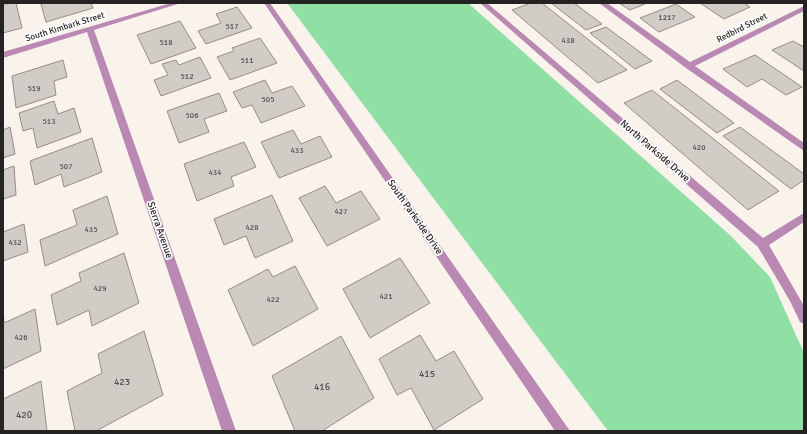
<svg xmlns="http://www.w3.org/2000/svg" width="807" height="434" viewBox="0 0 807 434" font-family="Signika,sans-serif">
<style>
.green{fill:#90dfa5}
.building{fill:#d2ccc6;stroke:#938d87}
.lines{fill:none;stroke-linecap:round;stroke-linejoin:round}
.minor{fill:#b989b3;fill-rule:evenodd}
.labels{text-anchor:middle;dominant-baseline:central;stroke-width:3.5;stroke-linejoin:round;paint-order:stroke}
.number-label{font-size:8px;fill:#504d4a}
.far-street-label{font-size:9px;fill:#252321;stroke:#fff}
.street-label{font-size:10px;fill:#252321;stroke:#fff}
.near-number-label{font-size:10px;fill:#504d4a}
</style>
<rect width="100%" height="100%" fill="#f9f3ec"/>
<!-- green -->
<path class="green" d="M287,3h181l263,233 39,41 34,76v78h-196z"/>
<!-- building -->
<g class="building">
<path d="M16,3l6,25 -19,5v-29z"/>
<path d="M45,3h46l2,5 -47,14 -5,-18z"/>
<path d="M531,3h11l85,67 -29,13 -86,-73z"/>
<path d="M551,3h23l28,21 -16,6z"/>
<path d="M619,3h24l2,1 -15,6z"/>
<path d="M700,3h44l6,4 -26,12z"/>
<path d="M676,4l19,13 -36,15 -19,-14z"/>
<path d="M237,7l15,21 -46,16 -8,-13 23,-8 -5,-9z"/>
<path d="M180,21l16,27 -45,16 -14,-29z"/>
<path d="M606,27l46,34 -17,8 -45,-36z"/>
<path d="M260,38l17,25 -47,17 -13,-23 17,-6 -2,-3z"/>
<path d="M793,41l11,6v24l-32,-21z"/>
<path d="M755,55l47,32 -16,8 -24,-16 -15,8 -24,-18z"/>
<path d="M200,57l11,21 -50,18 -7,-16 14,-5 -6,-11 14,-4 3,5z"/>
<path d="M63,60l4,17 -13,4 2,14 -40,13 -4,-32z"/>
<path d="M265,80l7,13 20,-7 13,20 -44,17 -9,-18 -10,3 -9,-16z"/>
<path d="M677,80l57,43 -17,10 -57,-44z"/>
<path d="M652,90l127,101 -31,19 -124,-107z"/>
<path d="M219,93l8,18 -23,8 5,13 -30,11 -12,-32z"/>
<path d="M54,101l4,13 16,-6 7,24 -44,16 -4,-20 -10,3 -4,-18z"/>
<path d="M10,127l5,27 -12,4v-28z"/>
<path d="M740,127l64,47v6l-13,9 -68,-53z"/>
<path d="M293,130l8,14 19,-8 12,21 -53,21 -18,-36z"/>
<path d="M92,138l10,34 -38,15 -3,-13 -26,11 -5,-24z"/>
<path d="M244,142l12,25 -25,10 3,9 -37,15 -13,-37z"/>
<path d="M14,166l2,29 -13,4v-29z"/>
<path d="M325,186l11,17 25,-12 19,28 -53,27 -28,-48z"/>
<path d="M272,195l21,46 -38,17 -9,-22 -22,9 -10,-26z"/>
<path d="M107,196l11,38 -73,32 -5,-26 37,-15 -4,-15z"/>
<path d="M24,224l4,28 -25,9v-29z"/>
<path d="M124,253l15,50 -47,23 -3,-16 -32,15 -6,-30 30,-14 -2,-8z"/>
<path d="M400,258l30,45 -60,35 -27,-49z"/>
<path d="M295,266l23,43 -65,37 -25,-56 40,-21 5,8z"/>
<path d="M3,308l1,15 31,-14 6,42 -38,18z"/>
<path d="M144,331l19,64 -67,36h-21l-8,-40 35,-18 -4,-19z"/>
<path d="M420,335l16,26 18,-10 29,48 -49,31 -23,-42 -14,7 -18,-36z"/>
<path d="M341,336l33,62 -52,33h-27l-23,-55z"/>
<path d="M41,381l6,50h-44v-32z"/>
</g>
<g class="lines">
<!-- minor -->
<g class="minor">
<path d="M171,3h10l-87,27 142,401h-14l-135,-399 -84,26v-6z"/>
<path d="M264,3h6l300,428h-15z"/>
<path d="M480,3h7l276,235 41,-25v9l-35,23 35,61v18l-4,-2 -10,-21 -32,-54z"/>
<path d="M599,3h8l83,59 114,-56v5l-109,55 109,77v8l-118,-83z"/>
</g>
</g>
<g class="labels">
<!-- number labels -->
<g class="number-label">
<text x="667" y="17">1217</text>
<text x="232" y="26">517</text>
<text x="568" y="40">438</text>
<text x="166" y="42">518</text>
<text x="247" y="60">511</text>
<text x="187" y="76">512</text>
<text x="34" y="88">519</text>
<text x="268" y="99">505</text>
<text x="192" y="115">506</text>
<text x="49" y="121">513</text>
<text x="699" y="147">420</text>
<text x="297" y="150">433</text>
<text x="66" y="166">507</text>
<text x="215" y="172">434</text>
<text x="341" y="211">427</text>
<text x="252" y="227">428</text>
<text x="91" y="229">435</text>
<text x="15" y="242">432</text>
<text x="100" y="288">429</text>
<text x="386" y="296">421</text>
<text x="273" y="299">422</text>
<text x="21" y="337">426</text>
</g>
<!-- far-street labels -->
<g class="far-street-label">
<text transform="translate(65 27) rotate(-17)">South Kimbark Street</text>
<text transform="translate(742 28) rotate(-27)">Redbird Street</text>
</g>
<!-- street labels -->
<g class="street-label">
<text transform="translate(655 151) rotate(41)">North Parkside Drive</text>
<text transform="translate(415 217) rotate(55)">South Parkside Drive</text>
<text transform="translate(160 230) rotate(71)">Sierra Avenue</text>
</g>
<!-- near-number labels -->
<g class="near-number-label">
<text x="427" y="374">415</text>
<text x="122" y="382">423</text>
<text x="322" y="387">416</text>
<text x="24" y="415">420</text>
</g>
</g>
<!-- border -->
<rect width="807" height="434" fill="none" stroke="#252321" stroke-width="8"/>
</svg>
